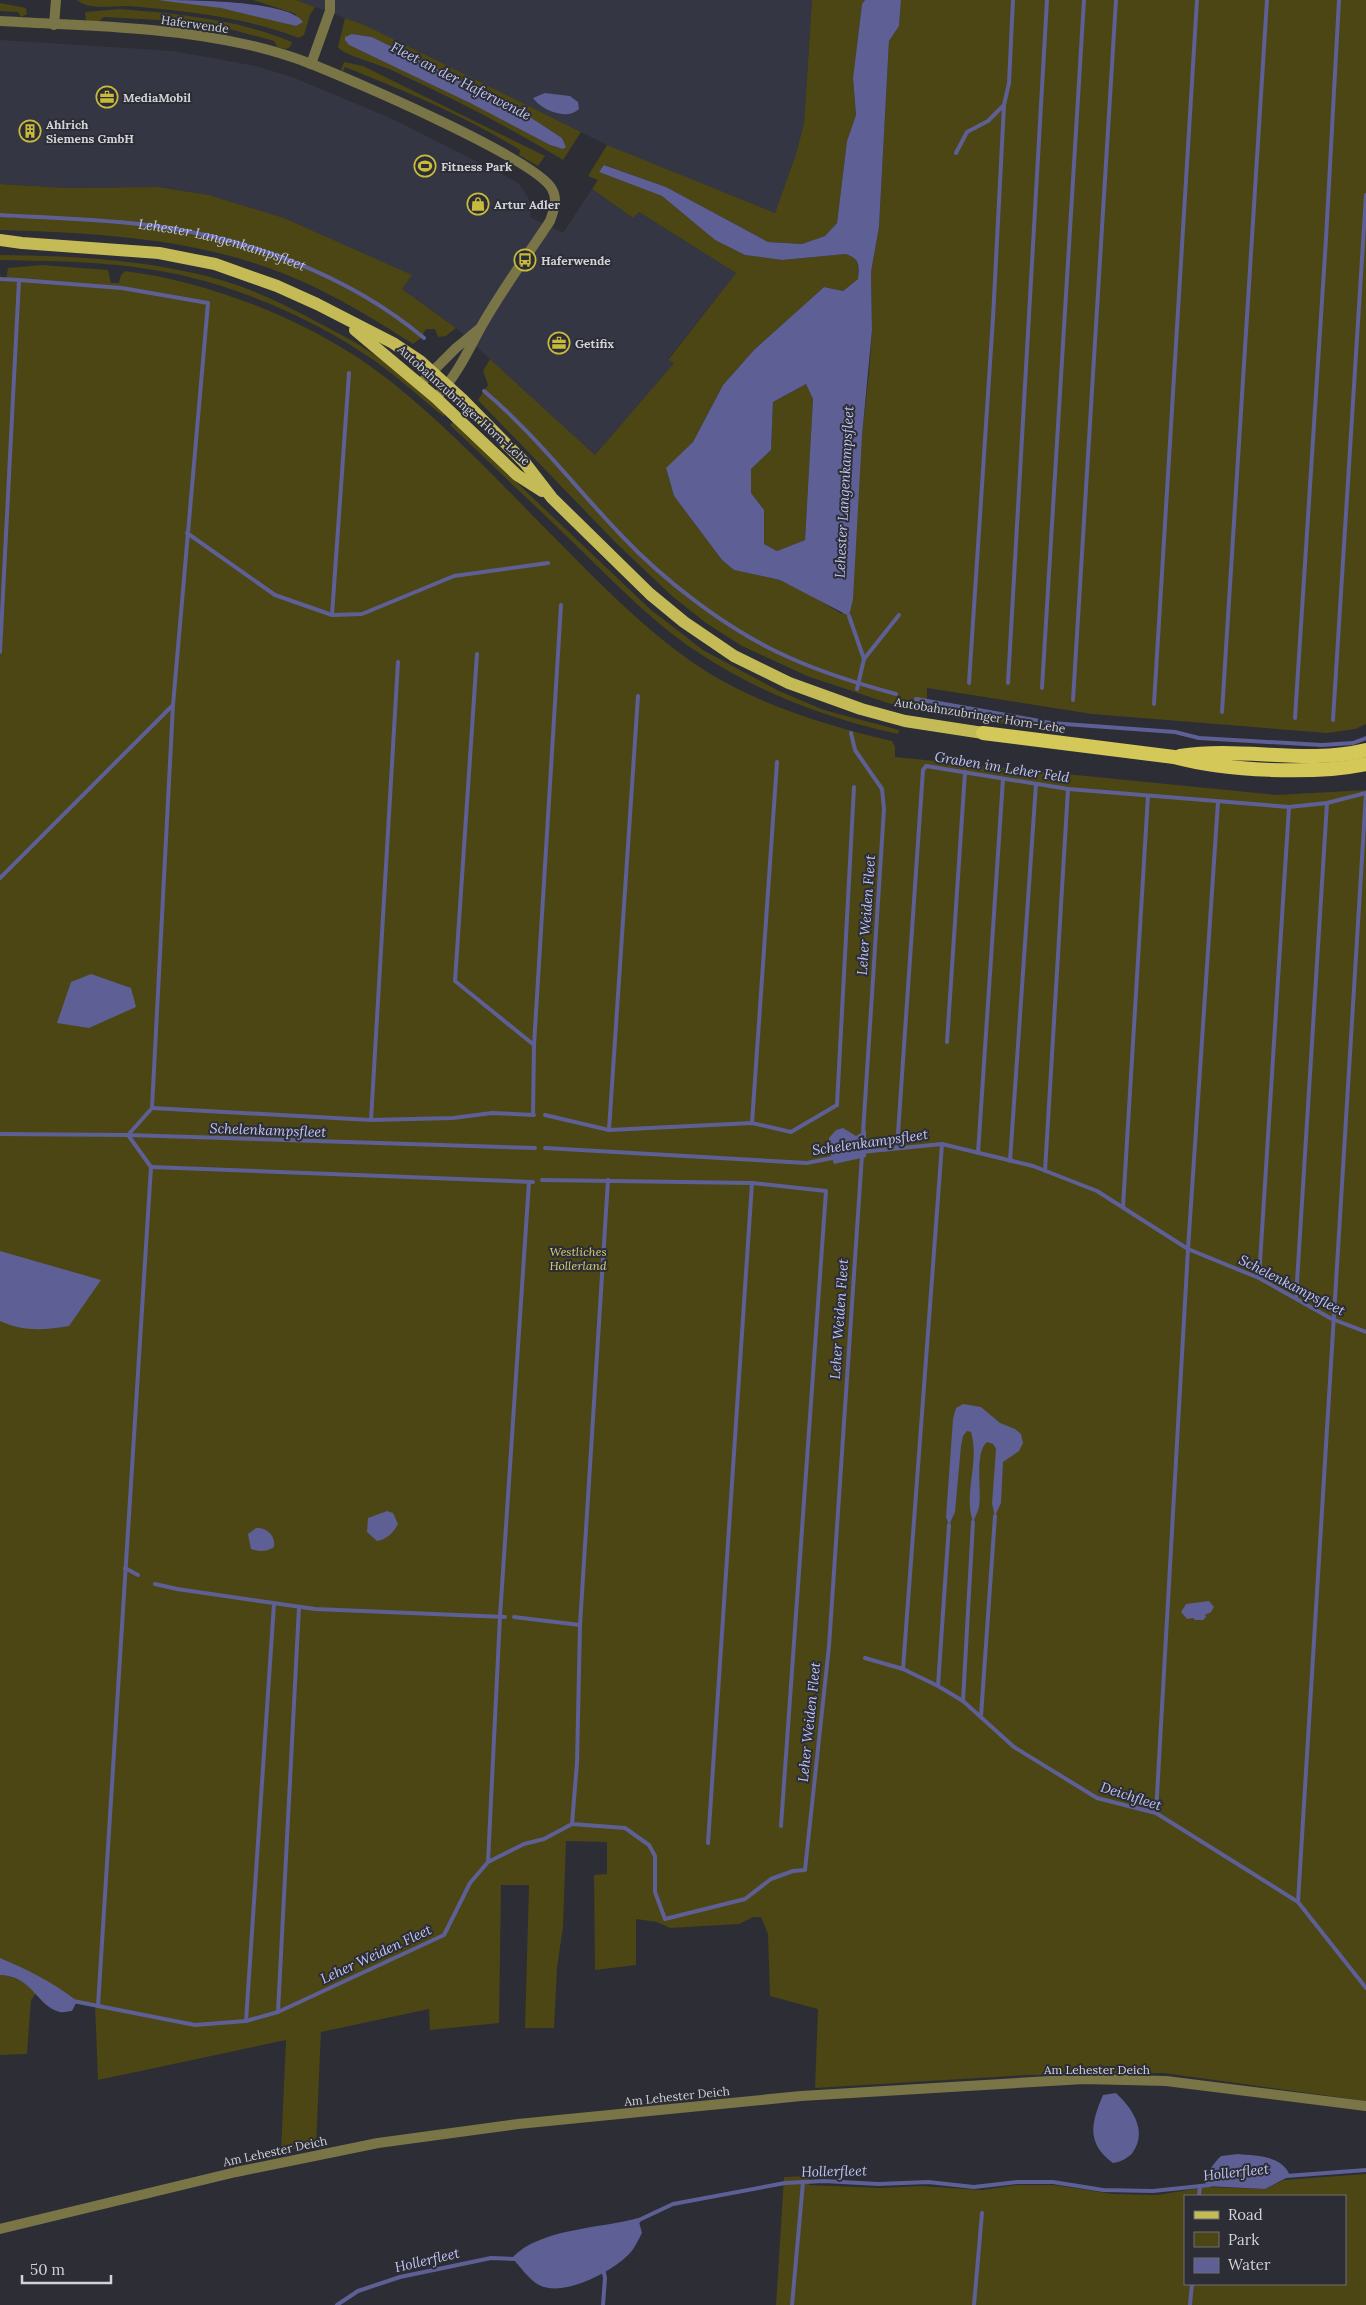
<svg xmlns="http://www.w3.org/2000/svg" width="1366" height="2305" viewBox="0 0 1366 2305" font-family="Lora,serif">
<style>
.built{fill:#353644}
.green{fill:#4b4614;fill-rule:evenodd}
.water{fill:#5d5f95;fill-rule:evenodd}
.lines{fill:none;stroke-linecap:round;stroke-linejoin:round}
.stream{stroke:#5d5f95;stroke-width:4}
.minor{stroke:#797547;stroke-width:10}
.primary{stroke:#c5bb56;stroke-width:12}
.trunk{stroke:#d4c858;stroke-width:14}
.labels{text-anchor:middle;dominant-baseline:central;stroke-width:4;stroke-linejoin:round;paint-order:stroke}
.street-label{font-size:12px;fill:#d2d3d8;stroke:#2c2d35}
.poi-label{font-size:12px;font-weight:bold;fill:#d2d3d8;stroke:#2c2d35;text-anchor:start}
.park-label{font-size:12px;font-style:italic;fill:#d9d074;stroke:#2c2d35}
.water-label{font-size:14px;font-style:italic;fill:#c1c5f6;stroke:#2c2d35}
</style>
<rect width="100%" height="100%" fill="#2c2d35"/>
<!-- built -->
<g class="built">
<path d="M296,0h516l-8,123 -8,31 -21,59 -162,-65 -246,-122z"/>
<path d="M0,40l173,11 83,15 36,11 103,43 116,59 8,5 9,13 3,10 -1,10 33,16 29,-44 41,29 6,-6 97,61 -68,86 6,4 -79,92 -139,-127 -54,-39 9,-14 -127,-57 -75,-23 -51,-8 -92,1 -66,-4z"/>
</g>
<!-- green -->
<g class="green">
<path d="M77,0c26,0 54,0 80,0 47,3 95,12 139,26v-12l-43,-14h43l19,7 -5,8 -6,20 -5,3c-55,-21 -112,-27 -170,-32 -16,-1 -40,5 -52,-6z"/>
<path d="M812,0h53l-3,4 -9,74 3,37 -9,26 -10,82 -12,13 -23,8 -34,-2 -102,-55 -61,-22 -6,7 63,24 53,44 30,15 37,5 64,-6c14,5 12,11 12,25l-15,12 -19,-4 -70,63 -31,35 -30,57 -27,27 8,27 48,64 12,10 46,10 22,10 40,24 27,-242 3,-42 -1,-58 8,-45 10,-186 10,-15 2,-26h465v724l-11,5 -28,4 -235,-19 -165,-26v15l78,15 -1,6 -113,-20 -84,-28 -65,-30 -36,-23 -34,-27 -57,-54 -137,-142 10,-15 -5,-14 7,-12 105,96 79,-92 -6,-3 68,-87 -97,-61 -6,6 -41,-29 6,-9 -10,-4 19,-31 168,68 21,-59 8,-31z"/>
<path d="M0,3l26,5 1,6 -6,3 -3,-5 -18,-1z"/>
<path d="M120,9c59,5 117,10 172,33l-2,5 -4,2 -9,-2 -3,-6 -52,-14 -46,-6 -72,-4 -6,5 -12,-1 -1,-9z"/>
<path d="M345,18l22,8 214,106 -18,28c-56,-34 -114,-64 -174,-91 -11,-5 -48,-15 -51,-22zM352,34l20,3 95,47 63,33 32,21 4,9 -7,1 -9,-3 -78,-41 -123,-59z"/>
<path d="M344,62l19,4 182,90 -7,10 -19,-11 1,-5c-55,-34 -115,-59 -175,-83l-2,4 -2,-1z"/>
<path d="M0,184l66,4 92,-1 51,8 75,23 128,57 -10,14 54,39 -10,8 -8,1 -3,-8h-9l-5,9 -8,6c-41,-26 -81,-51 -126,-69 -91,-37 -190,-42 -287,-45z"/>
<path d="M0,255c79,1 161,5 237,30 28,10 56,24 82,38 21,11 41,21 60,35 23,17 44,37 67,56l-3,2c-22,-18 -44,-38 -68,-55 -53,-37 -123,-69 -186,-84 -61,-15 -126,-16 -189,-17z"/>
<path d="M42,265l66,5 3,13h8l2,-8 4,-4c92,12 196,54 269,113 52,42 98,90 144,137 50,50 99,103 157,143 57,39 130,61 197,77l3,6v10l382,38 89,-5v1311l-202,-28 -139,2 -210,13 3,-79 -48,-13 -2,-62 -7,-17h-8l-14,7 -69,4 -13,-6 -21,-3v46l-41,5 -1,-95 13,-1v-32l-41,-1 -3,86 -6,41 -3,60h-29l4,-143h-28l-2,138 -69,7 -1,-21 -108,23 -5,113 -35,6 5,-111 -188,40 -3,-75 -28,-6 -67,-34v-1693l1,8h5l2,-12z"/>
<path d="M806,384l7,15 -8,141 -28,11 -13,-7v-34l-13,-17v-24l20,-19 2,-48z"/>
<path d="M453,422l197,187 53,41 76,41 45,19 75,20 -1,4c-70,-15 -136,-40 -196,-79 -43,-27 -79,-64 -115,-99 -45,-44 -91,-87 -137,-131z"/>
<path d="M0,1975c15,1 26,7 36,18l-5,7 -4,54 -27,1z"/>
<path d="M1366,2174v131h-590l8,-128 25,-1v9l72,3 40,-2 61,4 34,-5h38l59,9 44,1 50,-8 58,2 19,-9zM1185,2196h160v88h-160z"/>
</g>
<!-- water -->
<g class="water">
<path d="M157,0c29,0 132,0 146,22l-7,4 -75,-18z"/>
<path d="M865,0h36l-2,26 -10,15 -10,186 -8,45 1,58 -10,106 -9,163 -4,17 -69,-36 -46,-10 -12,-10 -48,-64 -8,-28 27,-26 30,-57 31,-35 70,-63 19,4 15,-12c1,-14 2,-20 -12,-25l-64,6 -37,-5 -30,-15 -53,-44 -63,-24 5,-7 62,22 102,55 34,2 23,-8 12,-13 10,-82 9,-26 -3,-37 9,-74zM806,384l7,15 -8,141 -28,11 -13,-7v-34l-13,-17v-24l20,-19 2,-48z"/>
<path d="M352,34l20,3 95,47 63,33 32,21 4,9 -3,2 -13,-4 -78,-41 -123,-59 -4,-5v-3z"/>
<path d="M545,93l25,3 8,6 1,7c-12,12 -38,1 -46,-11z"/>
<path d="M91,974l40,14 5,19 -47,21 -32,-5 14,-41z"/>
<path d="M843,1128l13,8 10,-6v27l-32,7 -5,-15v-11l7,-8z"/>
<path d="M0,1251l101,29 -32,46c-24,4 -46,6 -69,-5z"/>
<path d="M963,1404l18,3 19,16 15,6 6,5 2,9 -4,8 -16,11 -2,41 -6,13 -3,-12 4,-55 -3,-5 -6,-2c-13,11 -5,49 -8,65 -1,5 -4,10 -6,15 -10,-29 7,-60 -2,-90l-4,-1 -4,5 -2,10 -6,66 -6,13 -3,-8 7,-98 3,-11z"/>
<path d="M387,1511l6,2 5,11c-4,8 -12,16 -21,17l-10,-9 1,-14z"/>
<path d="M256,1528c11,-1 20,8 18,19 -7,5 -15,5 -23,2l-3,-15z"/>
<path d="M1209,1601l5,6 -3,5 -6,3 1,2 -3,3h-8l-2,-2 -6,1 -6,-7 5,-8z"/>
<path d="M0,1958c28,12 53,24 77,43l-5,10c-3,0 -9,2 -12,1 -23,-5 -27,-36 -60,-37z"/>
<path d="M1116,2093c16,15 32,38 17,59 -4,6 -13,10 -20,11 -27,-20 -22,-40 -10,-68z"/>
<path d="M1238,2154c18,2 45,1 52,22l-25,13 -60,-3c1,-13 7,-21 16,-30z"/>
<path d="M638,2218l4,15c-4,7 -7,15 -12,20 -16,18 -67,45 -91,32 -10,-5 -19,-19 -27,-27 28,-30 87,-29 126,-40z"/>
</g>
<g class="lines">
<!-- stream -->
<g class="stream">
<path d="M956,153l11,-21 21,-11 16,-16 5,-22 4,-83"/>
<path id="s1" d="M0,215c52,3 104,4 156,11 95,13 194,50 268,112"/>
<path d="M0,279l19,1 -19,372"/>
<path d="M19,280l103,8 86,15 -35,402 -21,403 -24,27 23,32 -53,839"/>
<path d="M484,391c51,43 91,96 136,143 44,47 109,97 168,123 35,16 71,27 108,37"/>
<path d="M187,533l88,62 57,20 30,-1 92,-38 94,-13"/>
<path d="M332,615l17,-242"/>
<path d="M849,616l15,43 -7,30"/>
<path d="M477,654l-22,327 79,64"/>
<path d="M864,659l35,-44"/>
<path d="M969,683l24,-365 11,-213"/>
<path d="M1008,683l39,-683"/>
<path d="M1042,688l42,-688"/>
<path d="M916,699l135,24 124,9 24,6 123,7 31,-2 13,-5"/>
<path d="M1073,700l43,-700"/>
<path d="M1154,704l43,-704"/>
<path d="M1222,712l45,-712"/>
<path d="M1295,718l31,-479 13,-239"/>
<path d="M1333,720l33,-525"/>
<path d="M851,733l4,17 27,39 2,20 -21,324"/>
<path d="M0,878l173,-173"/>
<path d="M947,1042l18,-270"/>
<path d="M152,1108l219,12 82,-2 39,-5 42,2"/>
<path d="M533,1115l1,-70 27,-440"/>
<path d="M545,1115l64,15 143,-7 39,9 46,-27 17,-318"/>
<path d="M371,1120l27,-458"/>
<path d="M752,1123l25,-361"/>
<path d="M609,1130l29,-434"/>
<path d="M0,1134l128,1 407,13"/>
<path d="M545,1148l262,15 30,-6"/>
<path d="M897,1148l26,-378 3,-4 142,23 221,18 38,-4 39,-10"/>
<path d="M861,1152l81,-8 91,22 64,25 91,58 71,29 73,41 34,13"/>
<path d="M978,1153l25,-374"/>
<path d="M1010,1161l26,-377"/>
<path d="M151,1167l382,15"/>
<path d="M1045,1171l23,-382"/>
<path d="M542,1180l210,3 74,8 -45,635"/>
<path d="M1123,1207l25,-411"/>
<path d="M1259,1278l30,-471"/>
<path d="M1296,1298l31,-495"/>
<path d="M125,1568l13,7"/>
<path d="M155,1584l22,5 138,20 190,8"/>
<path d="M514,1617l66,8"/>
<path d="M865,1658l38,11 35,17 25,15 51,46 83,51 59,15 142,89 68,86"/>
<path d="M903,1669l39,-525"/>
<path d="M938,1686l11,-161"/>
<path d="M963,1701l10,-179"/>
<path d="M981,1716l14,-200"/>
<path d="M1156,1813l32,-564 30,-447"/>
<path d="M572,1824l5,-61 3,-138 28,-445"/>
<path d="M708,1843l44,-660"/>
<path d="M488,1862l12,-246 29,-434"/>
<path d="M1298,1902l68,-1109"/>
<path d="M73,2001l122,24 51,-4 32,-9 166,-77 26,-52 18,-21 36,-18 20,-5 28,-15 53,4 24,17 6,11v36l10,27 80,-20 26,-20 22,-8 12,-1 24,-224 33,-491"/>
<path d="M278,2012l21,-405"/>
<path d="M246,2021l28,-417"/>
<path d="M1286,2176l80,-6"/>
<path d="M1199,2196l1,-10"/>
<path d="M636,2224l3,-4 34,-16 112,-21 39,-2 54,3 50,-2 46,5 43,-5h36l50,8 50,1 57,-6"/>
<path d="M603,2268l2,10 -2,27"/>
<path d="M337,2305l21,-14 42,-14 91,-19 25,1"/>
<path d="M792,2305l11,-123"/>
<path d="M974,2305l8,-92"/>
<path d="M1190,2305l2,-21"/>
</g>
<!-- minor -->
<g class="minor">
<path d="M0,21c83,5 168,5 249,24 21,5 42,11 62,19 39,15 225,95 241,125 6,11 2,21 -2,32 -23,35 -49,70 -69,106 -14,26 -24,48 -45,71"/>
<path d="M54,25l2,-25"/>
<path d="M311,64l19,-53v-11"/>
<path d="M420,384l36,-36 23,-19"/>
<path d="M0,2229l236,-57 142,-29 140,-19 283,-28 283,-17 82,2 200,25"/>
</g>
<!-- primary -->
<g class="primary">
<path d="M0,240l22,3 137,10 56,11 62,22 40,18 76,39 27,18 43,39 62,63 27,35 98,96 34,28 50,34 55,27 72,26 44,12 78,12"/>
<path d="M355,330l81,68 81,77 25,16"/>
</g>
<!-- trunk -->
<g class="trunk">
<path d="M983,733l191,24c52,14 139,18 192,7"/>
<path d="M1180,756c61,-10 125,9 186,-6"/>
</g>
</g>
<!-- icons -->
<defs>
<g id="office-ring" transform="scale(1.125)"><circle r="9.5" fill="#2c2d35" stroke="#c8bb3b" stroke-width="1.5"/><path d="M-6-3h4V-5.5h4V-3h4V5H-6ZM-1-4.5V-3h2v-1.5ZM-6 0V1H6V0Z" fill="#c8bb3b"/></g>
<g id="building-ring" transform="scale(1.125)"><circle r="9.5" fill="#2c2d35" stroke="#c8bb3b" stroke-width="1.5"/><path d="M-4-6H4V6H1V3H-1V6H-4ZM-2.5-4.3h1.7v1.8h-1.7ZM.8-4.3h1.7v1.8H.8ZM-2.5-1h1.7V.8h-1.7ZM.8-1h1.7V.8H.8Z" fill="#c8bb3b"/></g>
<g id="stadium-ring" transform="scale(1.125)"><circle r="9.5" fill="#2c2d35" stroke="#c8bb3b" stroke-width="1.5"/><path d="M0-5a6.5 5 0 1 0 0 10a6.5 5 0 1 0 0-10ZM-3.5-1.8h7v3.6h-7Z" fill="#c8bb3b"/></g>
<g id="shop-ring" transform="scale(1.125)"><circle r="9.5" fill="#2c2d35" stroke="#c8bb3b" stroke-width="1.5"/><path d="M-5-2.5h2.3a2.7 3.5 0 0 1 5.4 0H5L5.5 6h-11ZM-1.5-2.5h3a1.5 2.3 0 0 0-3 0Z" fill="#c8bb3b"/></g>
<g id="bus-ring" transform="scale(1.125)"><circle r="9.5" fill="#2c2d35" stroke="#c8bb3b" stroke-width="1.5"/><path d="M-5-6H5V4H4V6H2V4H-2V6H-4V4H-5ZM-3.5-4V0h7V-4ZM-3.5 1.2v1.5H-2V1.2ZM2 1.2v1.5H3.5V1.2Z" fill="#c8bb3b"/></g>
</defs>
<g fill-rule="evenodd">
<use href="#office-ring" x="107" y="97"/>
<use href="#building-ring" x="30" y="131"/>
<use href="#stadium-ring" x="425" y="166"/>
<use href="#shop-ring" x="478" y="204"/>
<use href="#bus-ring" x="525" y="260"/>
<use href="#office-ring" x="559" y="343"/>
</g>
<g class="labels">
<!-- street labels -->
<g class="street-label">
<text transform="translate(195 24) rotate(8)">Haferwende</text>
<text transform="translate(464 405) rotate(42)">Autobahnzubringer Horn-Lehe</text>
<text transform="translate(980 715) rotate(9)">Autobahnzubringer Horn-Lehe</text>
<text x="1097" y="2069">Am Lehester Deich</text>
<text transform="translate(677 2096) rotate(-6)">Am Lehester Deich</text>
<text transform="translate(275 2151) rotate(-12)">Am Lehester Deich</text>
</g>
<!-- poi labels -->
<g class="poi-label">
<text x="123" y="97">MediaMobil</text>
<text x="46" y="124">Ahlrich<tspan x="46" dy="14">Siemens GmbH</tspan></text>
<text x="441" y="166">Fitness Park</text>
<text x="494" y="204">Artur Adler</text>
<text x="541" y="260">Haferwende</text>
<text x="575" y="343">Getifix</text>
</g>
<!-- park labels -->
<g class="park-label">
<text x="578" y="1251">Westliches<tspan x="578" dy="14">Hollerland</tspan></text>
</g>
<!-- water labels -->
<g class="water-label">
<text transform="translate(461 81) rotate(27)">Fleet an der Haferwende</text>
<text stroke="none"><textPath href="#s1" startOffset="225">Lehester Langenkampsfleet</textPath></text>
<text transform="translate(844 492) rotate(-87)">Lehester Langenkampsfleet</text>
<text transform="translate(1002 767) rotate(9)">Graben im Leher Feld</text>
<text transform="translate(866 915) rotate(-86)">Leher Weiden Fleet</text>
<text transform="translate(268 1130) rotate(2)">Schelenkampsfleet</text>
<text transform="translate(870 1142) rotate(-8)">Schelenkampsfleet</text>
<text transform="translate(1292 1285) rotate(27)">Schelenkampsfleet</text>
<text transform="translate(839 1319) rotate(-86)">Leher Weiden Fleet</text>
<text transform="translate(809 1722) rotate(-84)">Leher Weiden Fleet</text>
<text transform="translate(1131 1796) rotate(18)">Deichfleet</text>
<text transform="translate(376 1954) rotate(-25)">Leher Weiden Fleet</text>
<text transform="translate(834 2171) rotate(-1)">Hollerfleet</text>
<text transform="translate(1236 2172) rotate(-6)">Hollerfleet</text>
<text transform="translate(427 2260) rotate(-13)">Hollerfleet</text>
</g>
</g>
<!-- legend -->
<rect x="1184" y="2195" width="162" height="90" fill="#2c2d35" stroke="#6e6f76"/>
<rect x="1194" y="2211" width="25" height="8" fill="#c5bb56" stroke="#6e6f76"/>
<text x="1228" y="2220" font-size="15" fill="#d2d3d8">Road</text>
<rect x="1194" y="2232" width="25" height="15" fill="#4b4614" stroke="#6e6f76"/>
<text x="1228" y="2245" font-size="15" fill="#d2d3d8">Park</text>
<rect x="1194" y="2258" width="25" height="15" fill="#5d5f95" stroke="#6e6f76"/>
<text x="1228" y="2270" font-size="15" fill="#d2d3d8">Water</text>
<!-- scale -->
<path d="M22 2275v8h89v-8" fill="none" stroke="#d2d3d8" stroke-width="2.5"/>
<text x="30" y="2275" font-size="15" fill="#d2d3d8" stroke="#2c2d35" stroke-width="4" paint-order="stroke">50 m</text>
</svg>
